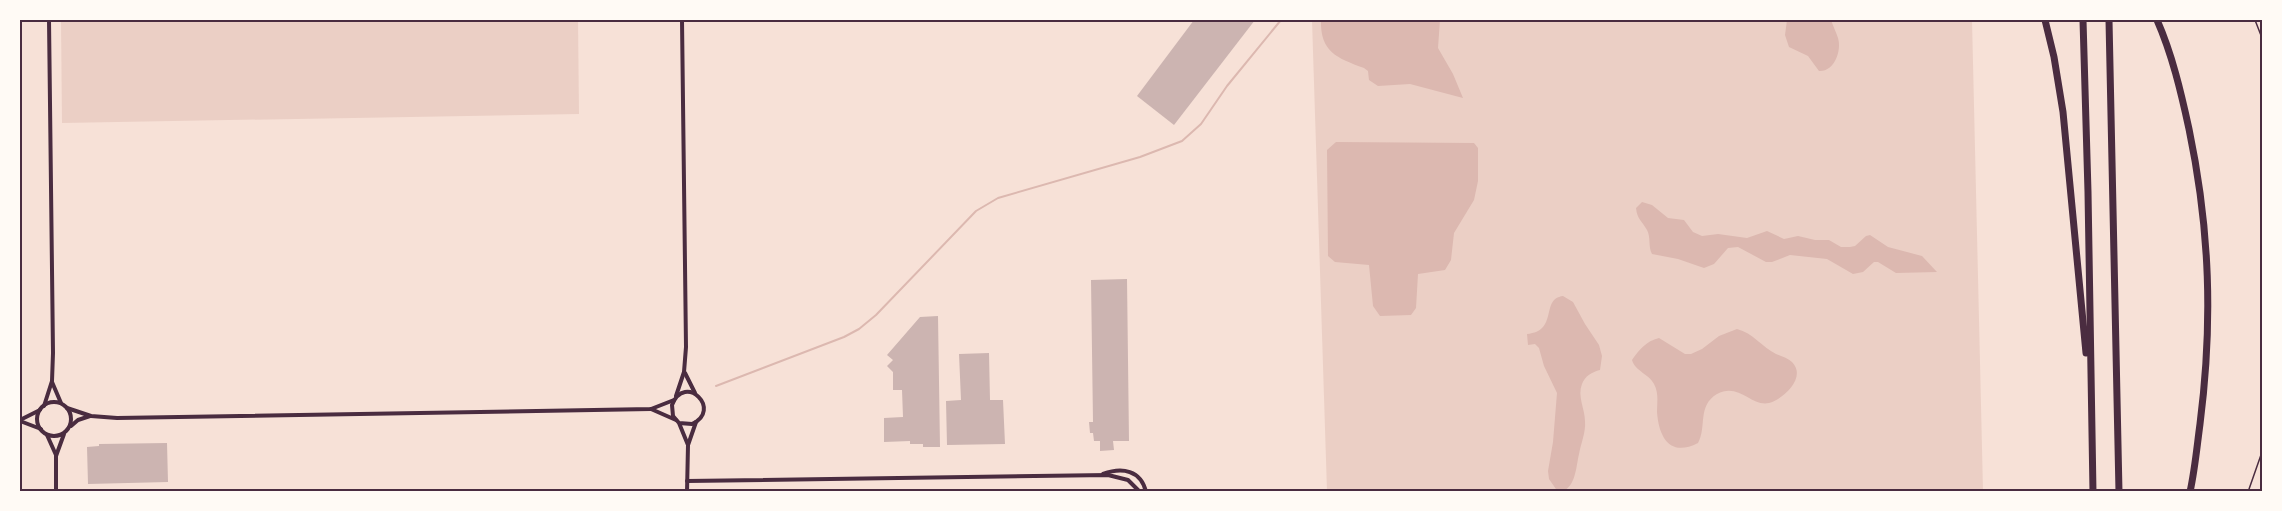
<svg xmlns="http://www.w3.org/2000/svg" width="2282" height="511" viewBox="0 0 2282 511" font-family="Raleway,sans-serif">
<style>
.green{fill:#ebcfc5}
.water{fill:#dcb8b0}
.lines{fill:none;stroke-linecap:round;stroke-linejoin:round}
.stream{stroke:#dcb8b0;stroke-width:2}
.building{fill:#ccb4b1}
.path{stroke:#4a2c40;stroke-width:1.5}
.minor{stroke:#4a2c40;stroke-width:4}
.motorway{stroke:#4a2c40;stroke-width:7}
.neatline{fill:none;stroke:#4a2c40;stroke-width:2}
</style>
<rect width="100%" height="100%" fill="#f7e1d7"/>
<!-- green -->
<g class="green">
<path d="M61,20h517l1,94 -517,9z"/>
<path d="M1312,20h660l11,471h-656z"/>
</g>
<!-- water -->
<g class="water">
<path d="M1321,20h119l-2,28 15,26 10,24 -53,-14 -32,2 -9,-6 -1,-9 -4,-3c-27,-10 -44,-16 -43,-48z"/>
<path d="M1787,20h44c2,6 5,12 7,18 4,13 -4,34 -19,33l-11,-15 -19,-9 -4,-12z"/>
<path d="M1336,142l138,1 4,5v33l-4,19 -20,33 -3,27 -6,10 -27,4 -2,34 -5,7 -31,1 -7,-10 -4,-41 -34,-3 -7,-6 -1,-106z"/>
<path d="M1642,202l10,3 16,13 16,2 9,12 9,4 16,-2 29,4 20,-7 17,8 14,-3 17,4h14l12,7h9l5,-1 11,-10 4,-1 18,12 34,9 15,16 -41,1 -18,-11h-4l-11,10 -10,2 -26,-15 -37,-4 -18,7h-6l-28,-15 -10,1 -14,16 -10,4 -26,-9 -26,-5c-4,-7 -1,-17 -5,-24 -5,-9 -10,-11 -11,-22z"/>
<path d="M1563,296l10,6 12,22 14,21 3,11 -2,14c-8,2 -15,6 -18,14 -5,12 3,25 3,37 1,11 -4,22 -6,33 -3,12 -3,37 -21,38l-9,-13 -1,-8 5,-29 4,-49 -13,-27 -5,-18 -4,-4 -7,1 -1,-11c32,-3 13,-35 36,-38z"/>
<path d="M1737,329c16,4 25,18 39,25 5,2 12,4 16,8 15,15 -8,37 -23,41 -18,4 -30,-21 -52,-9 -20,12 -10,33 -19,49 -27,14 -39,-4 -41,-31 0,-9 2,-19 -3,-28 -5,-10 -19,-13 -22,-24 7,-10 14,-19 27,-22l26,16h6l11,-5 17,-13z"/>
</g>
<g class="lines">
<!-- stream -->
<path class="stream" d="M716,386l128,-49 15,-8 17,-14 100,-104 22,-13 142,-41 42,-16 19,-17 26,-38 54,-66"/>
</g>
<!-- building -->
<g class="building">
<path d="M1194,20h61l-81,105 -37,-29z"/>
<path d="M1127,279l2,162h-16l1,9 -14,1v-10h-6l-1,-8h-3l-1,-11h4l-2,-142z"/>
<path d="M938,316l2,131h-17v-3h-13v-3l-26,1v-24l19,-1 -1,-27h-9v-18l-6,-6 6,-6 -6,-5 33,-38z"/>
<path d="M989,353l1,47h13l2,44 -58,1 -1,-44 15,-1 -2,-46z"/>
<path d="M167,443l1,39 -80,2 -1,-37 12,-1v-2z"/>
</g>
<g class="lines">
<!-- path -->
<g class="path">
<path d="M2255,20l7,18"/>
<path d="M2248,492l14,-40"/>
</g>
<!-- minor -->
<g class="minor">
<path d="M685,373l10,20"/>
<path d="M52,382l9,21"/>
<path d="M676,396l8,-24 2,-25 -4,-327"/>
<circle cx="54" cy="419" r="17"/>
<path d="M44,406l8,-25 1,-28 -4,-333"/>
<path d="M67,408l24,8 26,2 534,-9 23,-9"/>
<path d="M651,409l25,11"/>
<path d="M20,420l20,-10"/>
<path d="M20,421l21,8"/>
<path d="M679,423l13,1c31,-14 -7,-52 -20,-19l1,11 6,7 9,22"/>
<path d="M71,426l7,-6 12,-4"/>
<path d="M47,435l9,20"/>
<path d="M1103,474c19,-7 38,-4 43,18"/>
<path d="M687,481l421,-6 20,5 12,12"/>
<path d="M56,492v-36l8,-22"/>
<path d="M687,492l1,-47 8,-23"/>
</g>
<!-- motorway -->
<g class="motorway">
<path d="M2045,20l9,37 9,55 23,241"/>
<path d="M2083,20l5,172 5,300"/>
<path d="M2109,20l10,472"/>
<path d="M2157,20c15,34 24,72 32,109 21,101 24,193 11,295 -3,22 -5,45 -10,68"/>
</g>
</g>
<!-- border -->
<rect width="2282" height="511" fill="none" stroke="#fffaf5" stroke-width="42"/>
<rect x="21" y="21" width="2240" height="469" class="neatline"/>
</svg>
